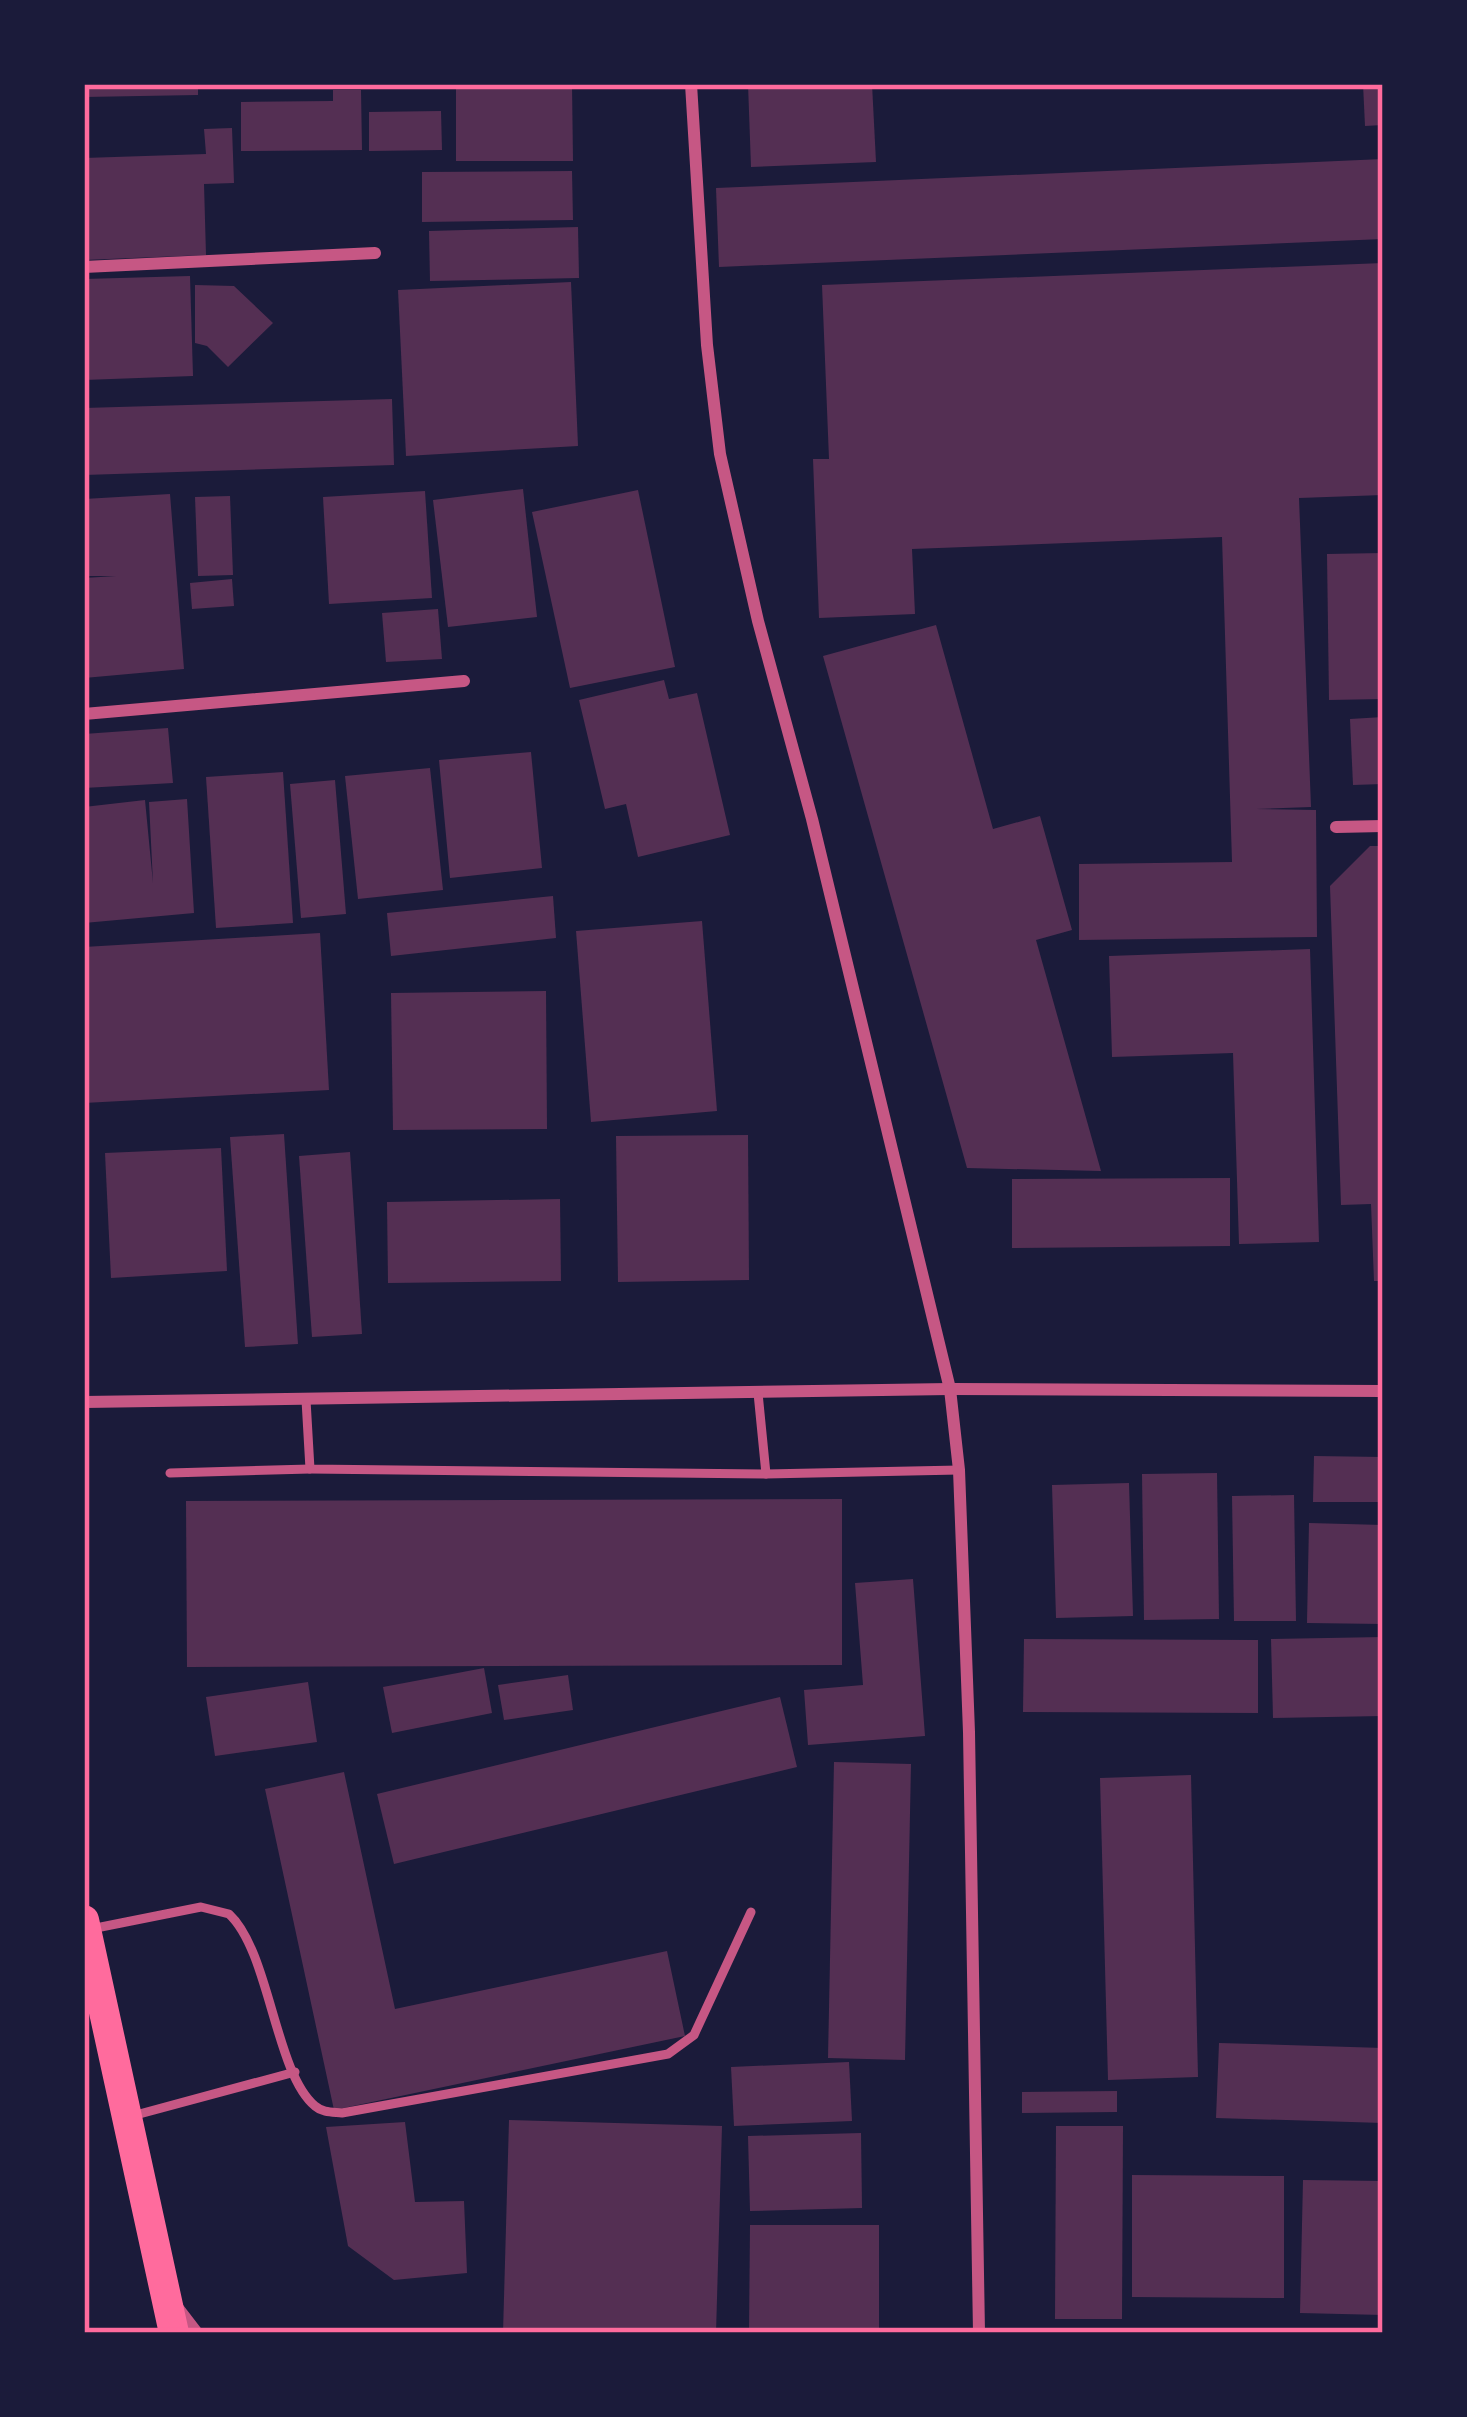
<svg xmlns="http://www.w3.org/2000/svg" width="1467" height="2417" viewBox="0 0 1467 2417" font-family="'Public Sans',sans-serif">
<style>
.building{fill:#542f53}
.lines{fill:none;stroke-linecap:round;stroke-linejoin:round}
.service{stroke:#c65784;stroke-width:9}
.minor{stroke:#c65784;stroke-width:12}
.primary{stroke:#ff6b9d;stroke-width:30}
.neatline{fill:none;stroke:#ff6b9d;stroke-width:4.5}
</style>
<rect width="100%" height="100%" fill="#1b1b3a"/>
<!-- building -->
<g class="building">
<path d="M84,84h114v11l-114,2z"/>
<path d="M456,84h116l1,77h-117z"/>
<path d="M748,84h124l4,78 -125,5z"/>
<path d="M1363,84h20v41l-18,1z"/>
<path d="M333,90h28l1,60 -121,1v-49l92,-1z"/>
<path d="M441,111l1,39 -73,1v-39z"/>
<path d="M232,128l2,55 -30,1 2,71 -122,5v-102l122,-4 -2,-25z"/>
<path d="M1383,159v80l-664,28 -3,-79z"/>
<path d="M572,171l1,49 -151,2v-50z"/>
<path d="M578,227l1,51 -149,3 -1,-50z"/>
<path d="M1383,263v232l-84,3 12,309 -55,2 60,1 1,127 -238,3v-76l153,-2 -10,-325 -310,12 3,65 -96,4 -6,-159h16l-7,-174z"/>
<path d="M190,276l3,100 -109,4v-101z"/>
<path d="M571,282l7,164 -172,10 -8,-166z"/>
<path d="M195,285l39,1 39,37 -45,44 -21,-21 -12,-3z"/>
<path d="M392,399l2,66 -310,10v-67z"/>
<path d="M523,489l14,128 -89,10 -15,-127z"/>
<path d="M638,490l37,177 -105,21 -38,-176z"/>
<path d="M425,491l7,107 -103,6 -6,-107z"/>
<path d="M170,494l14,175 -100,9v-100l32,-2h-32v-77z"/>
<path d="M230,496l3,79 -35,1 -3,-79z"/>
<path d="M1383,553v146l-54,1 -2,-146z"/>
<path d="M232,579l2,27 -42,3 -2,-26z"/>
<path d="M438,609l4,50 -56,3 -4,-49z"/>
<path d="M936,625l57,204 47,-13 32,114 -36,10 65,231 -134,-3 -144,-512z"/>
<path d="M664,680l5,19 28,-6 33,142 -92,22 -12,-53 -21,5 -26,-109z"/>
<path d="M1383,717v67l-30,1 -3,-66z"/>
<path d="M168,728l5,55 -89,5v-54z"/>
<path d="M531,752l11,116 -92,10 -11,-118z"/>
<path d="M430,768l13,122 -85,9 -13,-123z"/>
<path d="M283,772l10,151 -77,5 -10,-151z"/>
<path d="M335,780l11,134 -45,4 -11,-134z"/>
<path d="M187,799l7,114 -110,10v-116l61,-7 8,83 -4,-81z"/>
<path d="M1370,846h13v435h-9l-3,-77 -30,1 -11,-319z"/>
<path d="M553,896l3,42 -165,18 -4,-43z"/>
<path d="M702,921l15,190 -126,11 -15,-191z"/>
<path d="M320,933l9,157 -245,13v-156z"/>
<path d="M1310,949l9,293 -80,2 -6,-191 -121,4 -3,-101z"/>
<path d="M546,991l1,138 -154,1 -2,-137z"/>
<path d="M284,1134l14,210 -53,3 -15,-210z"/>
<path d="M748,1135l1,145 -131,2 -2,-146z"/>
<path d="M221,1148l6,123 -116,7 -6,-125z"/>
<path d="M350,1152l12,182 -50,3 -13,-181z"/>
<path d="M1230,1178v68l-218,2v-69z"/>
<path d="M560,1199l1,82 -173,2 -1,-81z"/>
<path d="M1314,1456l69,1v45h-70z"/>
<path d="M1217,1473l2,146 -75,1 -2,-146z"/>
<path d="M1129,1483l4,133 -77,2 -4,-133z"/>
<path d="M1294,1495l2,126h-62l-2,-125z"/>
<path d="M842,1499v166l-655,2 -1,-166z"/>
<path d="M1309,1523l74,2v99l-76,-1z"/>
<path d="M913,1579l12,157 -117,9 -4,-55 59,-5 -8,-102z"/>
<path d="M1383,1637v79l-110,2 -2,-79z"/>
<path d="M1024,1639l234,1v73l-235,-1z"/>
<path d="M484,1668l8,45 -100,20 -9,-46z"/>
<path d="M568,1675l5,35 -69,10 -6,-35z"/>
<path d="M308,1682l9,60 -102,14 -9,-59z"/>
<path d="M780,1697l17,70 -403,97 -17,-70z"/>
<path d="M834,1762l77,2 -6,296 -77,-2z"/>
<path d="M344,1772l51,237 272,-58 18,85 -351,74 -69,-321z"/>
<path d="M1191,1775l7,302 -90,3 -8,-302z"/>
<path d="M1219,2043l164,5v75l-167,-5z"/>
<path d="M849,2062l3,59 -118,5 -3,-59z"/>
<path d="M1117,2091v21l-95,1v-21z"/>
<path d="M509,2120l213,6 -6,207h-213z"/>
<path d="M405,2122l10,80 49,-1 3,72 -73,7 -46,-34 -22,-119z"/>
<path d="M1056,2126h67l-1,193h-67z"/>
<path d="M861,2133l1,75 -112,3 -2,-75z"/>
<path d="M1132,2175l152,1v122l-152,-1z"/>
<path d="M1303,2180l80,1v134l-83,-2z"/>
<path d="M750,2225h129v108h-130z"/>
</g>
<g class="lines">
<!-- service -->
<g class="service">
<path d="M758,1393l8,81"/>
<path d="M306,1400l4,69 456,5 193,-4"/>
<path d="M170,1473l140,-4"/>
<path d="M91,1929l110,-22 28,7c41,38 46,159 86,192 8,7 17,6 27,7l326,-59 26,-19 57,-123"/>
<path d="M132,2116l163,-44"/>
</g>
<!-- minor -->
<g class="minor">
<path d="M691,84l16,261 13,109 38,167 54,198 138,570 9,81 10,262 10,601"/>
<path d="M84,267l291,-14"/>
<path d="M84,714l380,-33"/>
<path d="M1336,827l47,-1"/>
<path d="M84,1402l866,-13 433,2"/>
<path d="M177,2307l20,26"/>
</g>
<!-- primary -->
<path class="primary" d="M84,1920l90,413"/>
</g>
<!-- border -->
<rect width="1467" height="2417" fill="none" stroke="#1b1b3a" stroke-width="174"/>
<rect x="87" y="87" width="1293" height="2243" class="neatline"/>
</svg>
